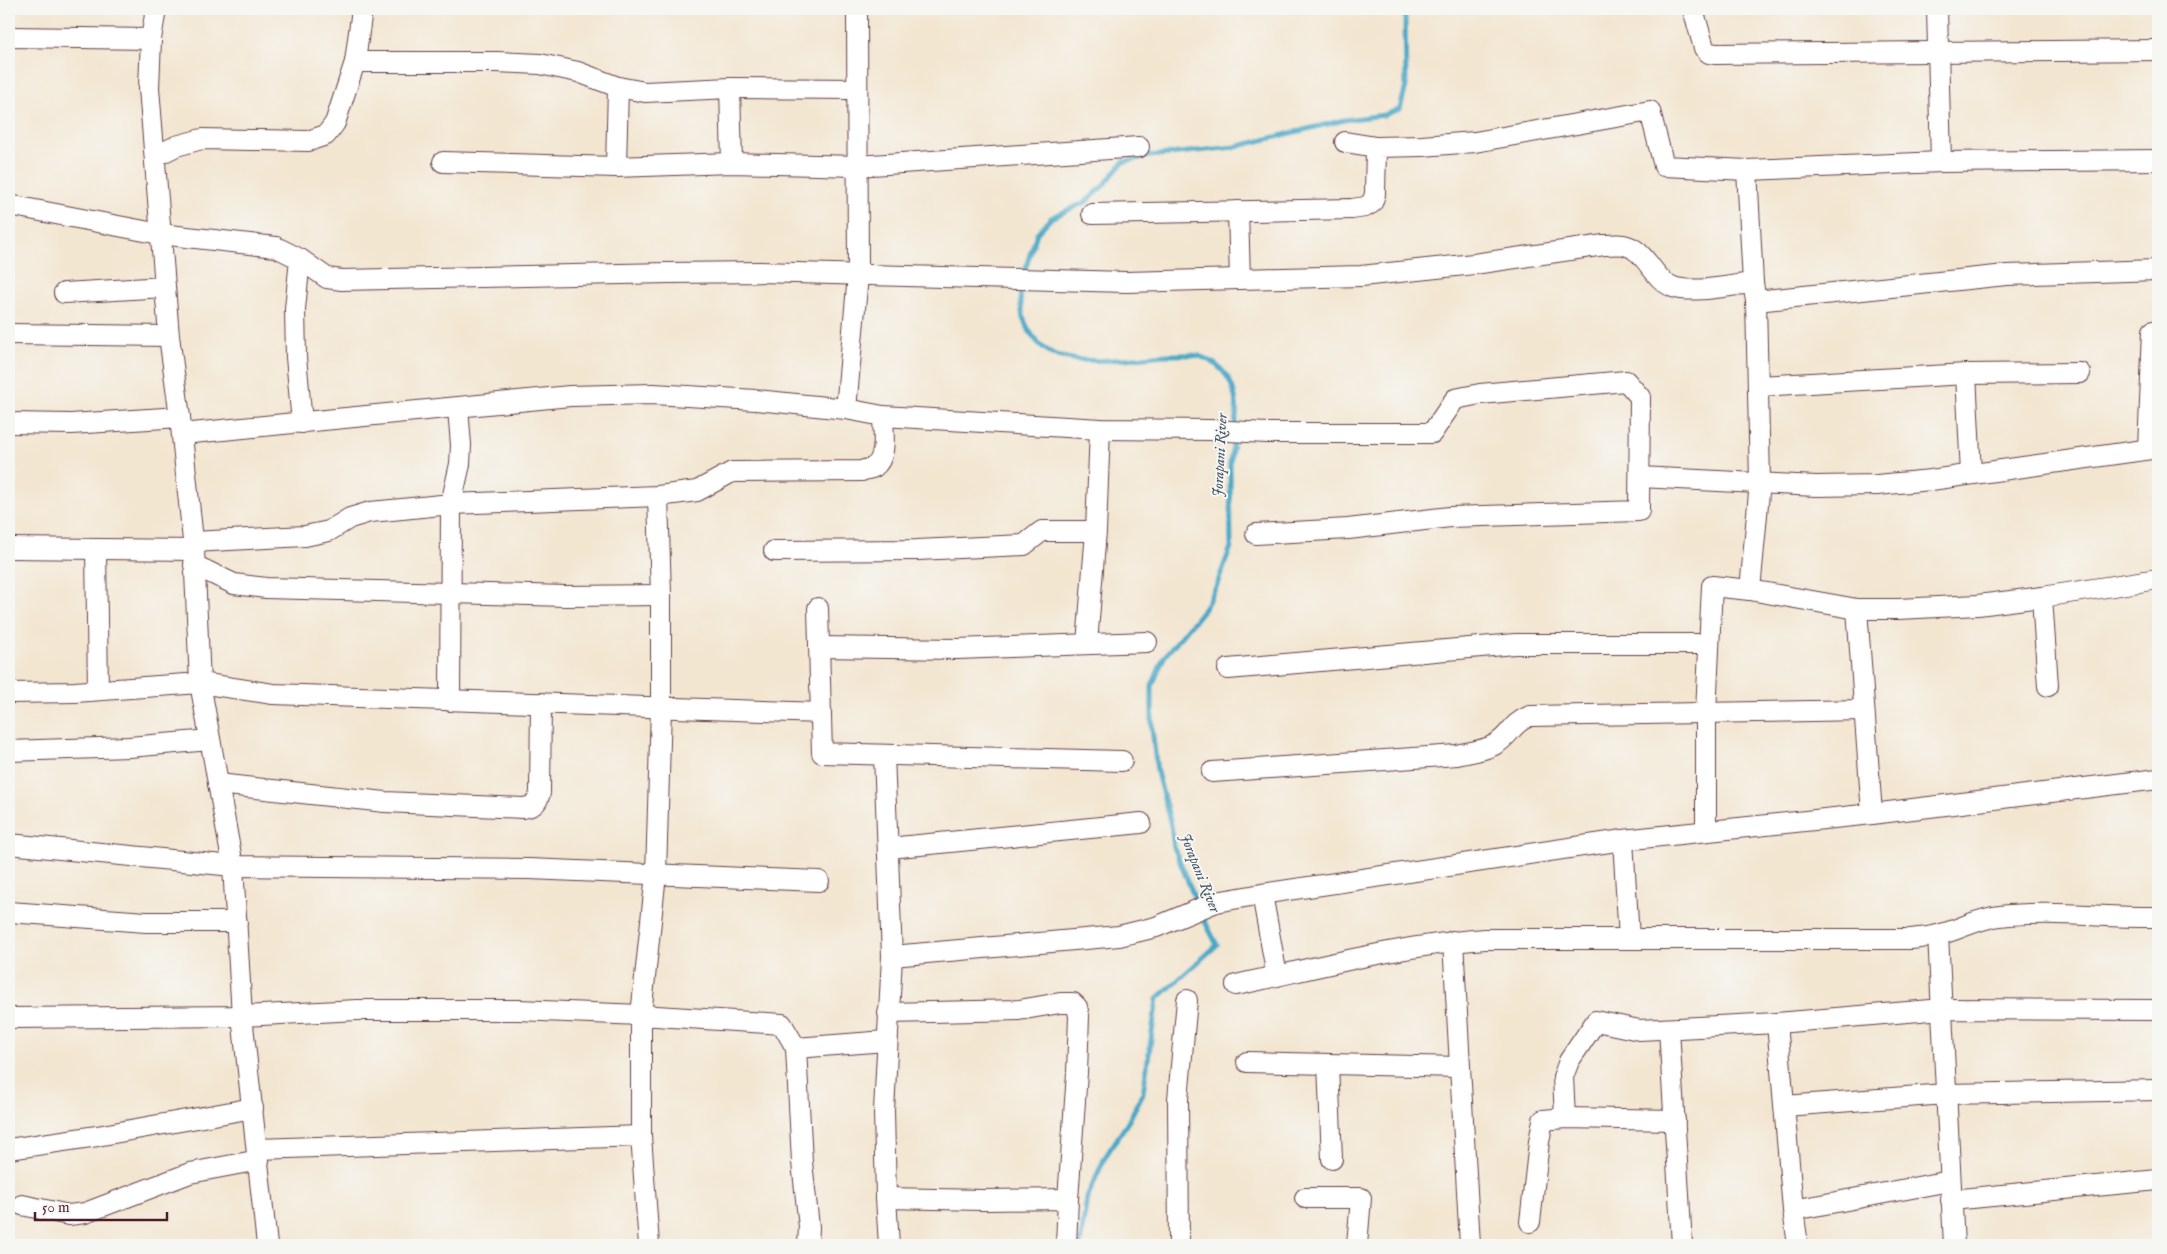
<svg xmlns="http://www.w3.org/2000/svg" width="2167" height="1254" viewBox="0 0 2167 1254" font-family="'IM FELL English',serif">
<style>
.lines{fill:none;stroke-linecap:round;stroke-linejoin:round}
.stream{stroke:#48a8c7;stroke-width:5}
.minor-casing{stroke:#633d44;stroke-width:22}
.minor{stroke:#fff;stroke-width:20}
.labels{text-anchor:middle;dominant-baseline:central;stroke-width:4;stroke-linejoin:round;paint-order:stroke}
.water-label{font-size:15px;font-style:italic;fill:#495669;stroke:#f6f6f2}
</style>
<rect width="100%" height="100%" fill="#f6f6f2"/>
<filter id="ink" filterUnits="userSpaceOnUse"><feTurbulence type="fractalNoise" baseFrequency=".02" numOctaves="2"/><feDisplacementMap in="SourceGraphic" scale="10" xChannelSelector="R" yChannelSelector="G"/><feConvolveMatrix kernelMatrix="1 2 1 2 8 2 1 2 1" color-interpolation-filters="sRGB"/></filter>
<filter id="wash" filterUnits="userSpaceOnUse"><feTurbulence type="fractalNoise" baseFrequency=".0096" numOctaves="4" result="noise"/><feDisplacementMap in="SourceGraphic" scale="20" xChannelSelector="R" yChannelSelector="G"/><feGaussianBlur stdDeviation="1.12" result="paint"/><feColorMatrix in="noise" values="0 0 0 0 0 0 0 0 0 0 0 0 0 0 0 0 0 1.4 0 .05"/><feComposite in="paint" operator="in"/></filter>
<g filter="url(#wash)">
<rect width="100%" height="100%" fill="#f3e6d1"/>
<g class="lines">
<!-- stream -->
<g class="stream">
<path d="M1023,276l14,-43 14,-15 36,-17 18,-17 18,-22 27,-6 85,-9 109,-27 40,-5 16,-6 6,-23 -1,-70 -2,-7"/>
<path d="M1022,284c-4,17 0,37 10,51 7,10 18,19 30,22 33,8 72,0 106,-2 9,0 22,-1 31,1 32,11 41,39 36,70"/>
<path d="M1197,904l-23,-57 -3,-22 -14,-53 -5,-44v-42l12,-29 40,-48 12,-22 15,-40 -1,-83 4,-29"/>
<path d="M1080,1245l7,-47 18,-41 23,-35 15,-29 14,-94 60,-54 -17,-33"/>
</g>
</g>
</g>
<g filter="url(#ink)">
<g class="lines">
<!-- minor casing -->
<g class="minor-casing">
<g id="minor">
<path d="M156,9l-5,30 -2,49 20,248 11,81 14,133 6,133 33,183 9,150 25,229"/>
<path d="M1693,9l11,39 5,5 7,1 442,-4"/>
<path d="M1937,9l4,153"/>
<path d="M9,37l142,2"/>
<path d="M355,62h142l43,2 38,8 40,15 27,5 85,-4 2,75"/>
<path d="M730,88l126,1"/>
<path d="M1345,142l31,5"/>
<path d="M156,156l20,-10 26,-7 106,2 18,-6 9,-12 20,-61 7,-53"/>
<path d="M443,162l173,5 116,-4 125,3 282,-19"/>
<path d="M616,167l2,-80"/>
<path d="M1747,170l6,113 3,18 4,181 -10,108"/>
<path d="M9,205l151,29 116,13 24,12 27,19 15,2 326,-7 92,-1 366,10 235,-6 113,-12 130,-19c7,0 14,-1 20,0 22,4 28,34 49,42 20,7 58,-2 80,-4"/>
<path d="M1238,211l2,68"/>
<path d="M1092,214l260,-5 13,-2 7,-4 3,-9 1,-47 46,-1 53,-4 175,-31 14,55 83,4 194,-8 217,-2"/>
<path d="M300,259l-5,50 1,48 6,66"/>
<path d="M64,293l101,-6"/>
<path d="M1756,301l250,-26 152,-5"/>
<path d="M9,334l160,2"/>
<path d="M1966,374l5,100"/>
<path d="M1759,386l207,-12 114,-1"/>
<path d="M846,409l12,-134 -1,-266"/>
<path d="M9,423l62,1 109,-7"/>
<path d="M182,434l388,-38 83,-2 103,6 90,9 37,7 217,13 110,1 57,3h165l23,-34 25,-5 146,-13 14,16 -1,114 -189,6 -102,12 -92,5"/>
<path d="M2148,449l5,-118 5,-1"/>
<path d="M1640,477l176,9 61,-1 54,-5 227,-32"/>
<path d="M193,542l112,-6 24,-5 21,-13 20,-6 22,-2 59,-6 207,-8 39,-5 35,-19 130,-1c3,-2 9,-2 12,-4 14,-10 9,-36 9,-51"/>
<path d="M9,548l185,2"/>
<path d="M96,549l2,141"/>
<path d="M774,551l143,-1 107,-5 18,-14h54"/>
<path d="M194,565l40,19 32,4 300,8 95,-1"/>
<path d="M2042,597l6,89"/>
<path d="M818,608l4,145 300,8"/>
<path d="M1857,609l15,205"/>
<path d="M1087,644l9,-113 4,-102"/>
<path d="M819,647l138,2 190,-7"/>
<path d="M1228,669l287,-25h194"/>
<path d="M9,693l66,-1 125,-9 73,11 548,19"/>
<path d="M450,701l1,-197 9,-40 1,-19 -3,-37"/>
<path d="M9,751l120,-4 81,-7"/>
<path d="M884,755l8,201 -8,155 2,87 3,47"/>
<path d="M1212,772l245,-17c12,-3 26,-4 37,-10 17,-9 16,-21 36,-29l334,-6"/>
<path d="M218,784l167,18 138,6c11,-2 14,-4 17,-15l1,-90"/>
<path d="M1706,830v-117l6,-127 38,4 107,19h41l80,-4 64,-8 116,-18"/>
<path d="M1623,840l6,99"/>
<path d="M9,844l224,22 296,3 290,12"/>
<path d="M889,848l252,-25"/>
<path d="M1262,894l15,82"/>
<path d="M9,912l137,10h91"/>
<path d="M1938,935l16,310"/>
<path d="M1453,941l17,304"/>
<path d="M892,956l227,-20 37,-9 60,-25 46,-8 361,-54 249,-26 286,-35"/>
<path d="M1236,985c83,-18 165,-40 249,-46h426c9,-1 18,-2 27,-4 21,-5 40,-17 62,-19 52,-6 106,2 158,1"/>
<path d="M888,1013l131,-3 41,-7h13l4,4 2,9 -2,57 -9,126"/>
<path d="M9,1018l233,-2 115,-6h161l123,5 141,9 14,24 90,-7"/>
<path d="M1669,1029l13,216"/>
<path d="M796,1048l6,114 7,65 -1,18"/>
<path d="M1247,1062l213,5"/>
<path d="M1328,1064l4,95"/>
<path d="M1785,1106l161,-12 212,-4"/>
<path d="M1565,1118l-2,-41 6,-16 27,-40 43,9 138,-7"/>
<path d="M641,1136v-121l15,-141 5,-166v-113l-3,-99"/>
<path d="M9,1149l88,-13 156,-28"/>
<path d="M258,1149l383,-13 8,109"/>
<path d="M886,1198l97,2 85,-1 -2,46"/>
<path d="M1305,1198h56l-4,47"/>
<path d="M1951,1200l207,-20"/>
<path d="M22,1205l47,10 16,-2 105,-40 69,-13"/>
<path d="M1793,1210l157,-29"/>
<path d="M1530,1222l9,-80 4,-22 22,-2 110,2"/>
<path d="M1179,1245l-1,-146 9,-99"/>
<path d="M1798,1245l-5,-35 -16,-187 166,-14 215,1"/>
</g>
</g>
<!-- minor -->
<use href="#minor" class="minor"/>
</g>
</g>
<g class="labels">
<!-- water labels -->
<g class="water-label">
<text transform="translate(1220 455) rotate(-87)">Jorapani River</text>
<text transform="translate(1200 873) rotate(68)">Jorapani River</text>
</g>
</g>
<!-- margin -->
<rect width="2167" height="1254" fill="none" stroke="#f6f6f2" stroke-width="30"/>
<!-- scale -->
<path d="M35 1212v8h132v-8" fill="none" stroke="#4a1f2b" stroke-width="2.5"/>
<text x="42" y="1212" font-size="15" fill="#4a1f2b" stroke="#f6f6f2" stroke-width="4" paint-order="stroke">50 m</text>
</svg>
